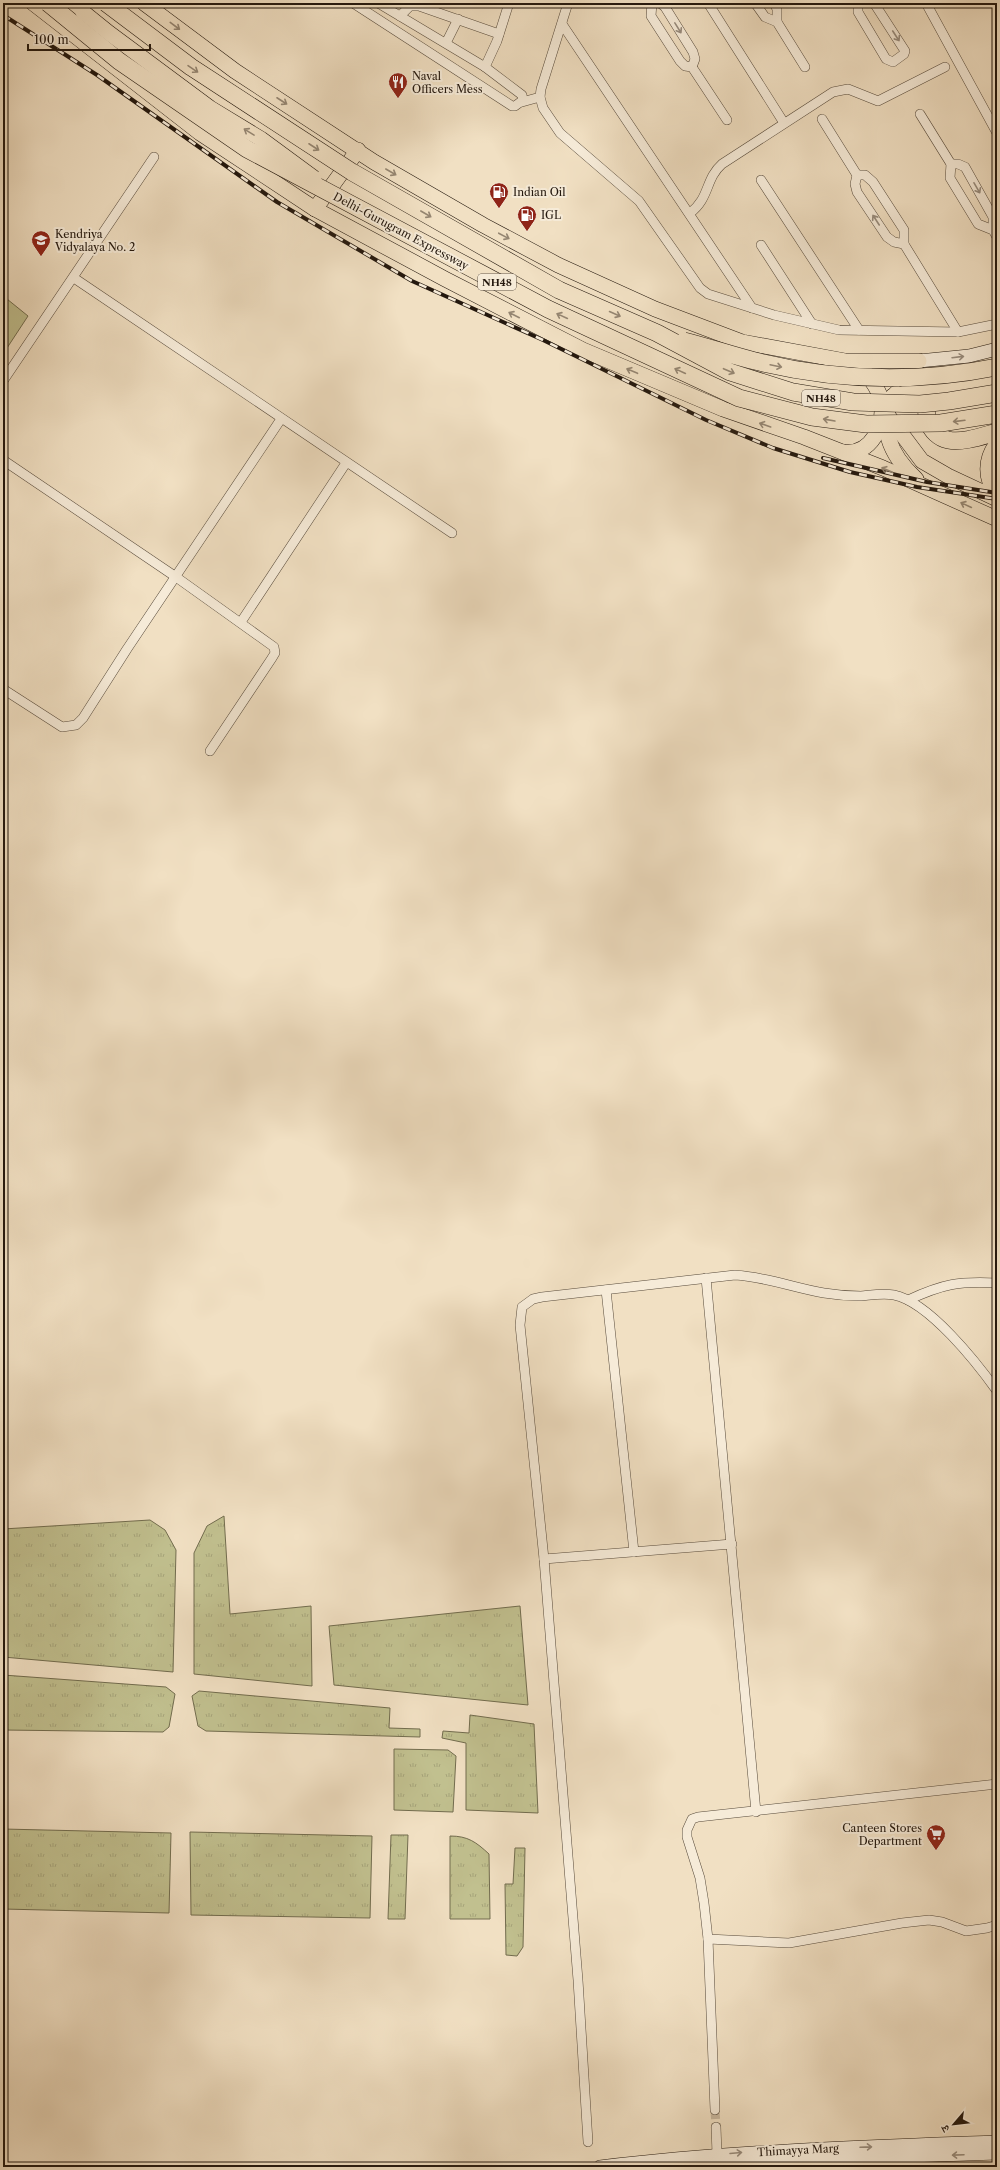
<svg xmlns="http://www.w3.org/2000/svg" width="1000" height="2170" viewBox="0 0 1000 2170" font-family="'Libre Caslon Text','Noto Serif Devanagari',serif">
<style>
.grass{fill:url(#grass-tufts);stroke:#726c4e}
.garden{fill:#c1c08f;stroke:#726c4e}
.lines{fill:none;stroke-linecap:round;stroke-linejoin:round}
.street-tunnel{stroke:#c8b89f;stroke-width:9;stroke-dasharray:9 4.5;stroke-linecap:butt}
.street-casing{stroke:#574a3b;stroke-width:10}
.secondary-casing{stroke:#24180e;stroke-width:14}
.primary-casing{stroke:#24180e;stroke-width:16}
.highway-casing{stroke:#24180e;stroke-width:18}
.street{stroke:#f6ebd8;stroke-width:9}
.secondary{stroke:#f6ebd8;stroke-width:13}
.primary{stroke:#f1e0c3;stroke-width:15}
.highway{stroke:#f1e0c3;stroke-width:17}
.rail-casing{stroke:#24180e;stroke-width:4}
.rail{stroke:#f6ebd8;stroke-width:2.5;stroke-dasharray:8;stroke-linecap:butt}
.primary-bridge-casing{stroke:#24180e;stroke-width:16;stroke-linecap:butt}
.highway-bridge-casing{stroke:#24180e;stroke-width:18;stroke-linecap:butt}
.primary-bridge{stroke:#f1e0c3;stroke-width:15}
.highway-bridge{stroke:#f1e0c3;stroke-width:17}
.oneway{stroke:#958672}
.oneway2{stroke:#988c7d}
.labels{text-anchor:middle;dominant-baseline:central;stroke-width:4;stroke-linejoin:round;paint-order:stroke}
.shield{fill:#f6ebd8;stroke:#63574b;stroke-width:1}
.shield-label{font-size:10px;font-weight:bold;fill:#24180e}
.poi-label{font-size:11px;fill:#24180e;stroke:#f6ebd8;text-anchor:start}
.street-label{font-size:11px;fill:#24180e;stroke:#f6ebd8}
</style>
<defs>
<pattern id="grass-tufts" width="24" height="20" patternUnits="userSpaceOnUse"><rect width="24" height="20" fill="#c1c08f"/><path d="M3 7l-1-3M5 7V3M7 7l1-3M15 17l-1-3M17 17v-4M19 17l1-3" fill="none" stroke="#a6a47a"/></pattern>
</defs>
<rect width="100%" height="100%" fill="#f1e0c3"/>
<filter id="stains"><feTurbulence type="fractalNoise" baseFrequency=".005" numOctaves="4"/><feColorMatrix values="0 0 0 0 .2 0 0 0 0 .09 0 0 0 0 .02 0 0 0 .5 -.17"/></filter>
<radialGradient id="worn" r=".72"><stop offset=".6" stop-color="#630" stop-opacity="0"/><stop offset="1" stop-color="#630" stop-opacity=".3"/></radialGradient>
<!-- grass -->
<g class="grass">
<path d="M224,1516l6,98 81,-8 1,80 -118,-12v-121l13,-27z"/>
<path d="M150,1520l15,10 11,20 -3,122 -170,-15v-128z"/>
<path d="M520,1606l8,99 -194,-20 -5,-59z"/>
<path d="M3,1675l163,12 9,7 -6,33 -6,5 -160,-2z"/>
<path d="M199,1691l191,17 -1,20 31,1v8l-214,-6 -8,-5 -6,-30z"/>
<path d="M470,1715l64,9 4,89 -72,-3v-67l-24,-5 1,-7 26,2z"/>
<path d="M394,1749l54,1 8,6 -3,56 -59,-2z"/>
<path d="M3,1829l168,4 -2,80 -166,-4z"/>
<path d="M190,1832l182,4 -2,82 -179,-3z"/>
<path d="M391,1835h17l-3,84h-17z"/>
<path d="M450,1836c18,0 26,6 39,18l1,65h-40z"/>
<path d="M515,1848h10l-2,99 -6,9 -11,-1 -1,-71h8z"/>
</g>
<!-- garden -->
<path class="garden" d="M7,299l21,17 -21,32 -4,-3v-40z"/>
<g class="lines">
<!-- street-tunnel -->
<path class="street-tunnel" d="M715,2110l1,17"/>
<!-- street casing -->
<g class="street-casing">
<g id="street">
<path d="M353,3l159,103h3l8,-6 -1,-5 -37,-28 -107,-64"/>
<path d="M568,3l-27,86 -1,8 3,11 17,25 79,68 61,87 8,6 66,21 65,15 119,2 39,-8"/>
<path d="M652,3l-1,13 29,45 5,5 7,1 35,53"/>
<path d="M652,3h8l5,4 28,45 2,7 -3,8"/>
<path d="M708,3l76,120"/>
<path d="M755,3l10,14 12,5"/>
<path d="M774,3l3,6v13l28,45"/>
<path d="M858,3v9l28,47 7,3 11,-8 1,-3 -31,-48"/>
<path d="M926,3l71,130"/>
<path d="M400,16l10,-10h9l80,28"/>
<path d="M562,24l190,284"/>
<path d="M446,43l12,-24"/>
<path d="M485,67l12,-26 12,-38"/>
<path d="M522,102l18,-5"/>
<path d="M920,114l31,50 -1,14 28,46 15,6 4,7"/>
<path d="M822,119l35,56 -2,9 2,8 30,45 7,5 10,2"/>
<path d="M951,164h7l7,3 28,50v13"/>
<path d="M857,175h8l8,7 31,48v14l54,88"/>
<path d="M761,180l98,150"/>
<path d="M690,213c20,-15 15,-34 32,-49l111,-72 15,-3 30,12 67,-34"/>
<path d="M761,245l51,79"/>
<path d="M74,278l378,255"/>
<path d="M3,381l151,-224"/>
<path d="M3,460l173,117 98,70 1,6 -3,5 -62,93"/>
<path d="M241,622l105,-159"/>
<path d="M3,689l59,38 14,-2 7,-7 44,-69 154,-230"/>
<path d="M706,1278l50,534"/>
<path d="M606,1290l28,262"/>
<path d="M908,1300c35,-16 50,-19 89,-17"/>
<path d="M544,1559l188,-15"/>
<path d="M708,1939l81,4 113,-20 27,-3 13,2 24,9 21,-3 10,-3"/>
<path d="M715,2110l-7,-171 -4,-36 -4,-25 -13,-41v-7l5,-11 6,-2 299,-33"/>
<path d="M716,2127l1,27"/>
<path d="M588,2142l-10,-162 -34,-421 -24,-234 2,-18 11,-8 9,-2 193,-22c32,2 59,13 89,18 12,2 25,3 37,3 11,-1 22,-3 33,-1 35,7 83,68 103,96"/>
</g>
</g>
<!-- secondary casing -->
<g class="secondary-casing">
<g id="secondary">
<path d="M919,361l50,-5 28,-7"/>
<path d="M600,2167c132,-16 264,-20 397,-25"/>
<path d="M684,2167l79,-6 234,-8"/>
</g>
</g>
<!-- primary casing -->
<g class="primary-casing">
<g id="primary">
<path d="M33,3l167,130 115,76 130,70 138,71 140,59 81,28 79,31 114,51"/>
<path d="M72,3l11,9"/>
<path d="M144,3l91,68 139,91 109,63 75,40 97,44 87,33 103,19h74"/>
<path d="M315,209l43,-59"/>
<path d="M896,393c-21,31 -5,63 20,86"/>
<path d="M889,417l33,44 26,15 49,23"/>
<path d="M843,452c28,4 43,-27 38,-52 -2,-11 -10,-21 -17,-29"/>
</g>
</g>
<!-- highway casing -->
<g class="highway-casing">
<g id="highway">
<path d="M954,384c-8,3 -16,6 -22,12 -12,15 -3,40 16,44 15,3 34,-4 49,-8"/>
<path d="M893,397l37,-9 67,-12"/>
<path d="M997,445c-11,15 -11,33 0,48"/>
</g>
</g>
<!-- street -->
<use href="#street" class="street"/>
<!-- secondary -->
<use href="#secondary" class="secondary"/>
<!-- primary -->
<use href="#primary" class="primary"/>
<!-- highway -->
<use href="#highway" class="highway"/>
<!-- rail casing -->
<g class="rail-casing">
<g id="rail">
<path d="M3,15l94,60 180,127 135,79 131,59 163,80 67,28 77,24 67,15 80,12"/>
<path d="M823,458l104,24 70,11"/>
</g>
</g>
<!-- rail -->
<use href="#rail" class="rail"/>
<!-- primary-bridge casing -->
<g class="primary-bridge-casing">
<path id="primary-bridge" d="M83,12l26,21 101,75 51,31 53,39"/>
</g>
<!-- highway-bridge casing -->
<g class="highway-bridge-casing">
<g id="highway-bridge">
<path d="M48,3l71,58 128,88 301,160 191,89 73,19 54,7 75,-1 56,-9"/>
<path d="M106,3l85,64 161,105 207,118 98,43 73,39 63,20 60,10 67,2 29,-3 48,-8"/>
<path d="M684,341c24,6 47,14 71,20 80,20 162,22 242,6"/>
</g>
</g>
<!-- primary-bridge -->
<use href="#primary-bridge" class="primary-bridge"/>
<!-- highway-bridge -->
<use href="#highway-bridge" class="highway-bridge"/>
</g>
<!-- one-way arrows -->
<defs><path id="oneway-shaft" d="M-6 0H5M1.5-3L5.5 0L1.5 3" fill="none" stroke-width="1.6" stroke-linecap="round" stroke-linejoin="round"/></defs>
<g class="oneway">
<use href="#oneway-shaft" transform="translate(175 26) rotate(37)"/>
<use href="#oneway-shaft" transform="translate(193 69) rotate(34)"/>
<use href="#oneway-shaft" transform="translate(282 101) rotate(33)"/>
<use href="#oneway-shaft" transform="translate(249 132) rotate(-148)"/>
<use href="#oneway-shaft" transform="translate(314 147) rotate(33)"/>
<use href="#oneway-shaft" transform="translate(391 172) rotate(30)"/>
<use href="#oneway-shaft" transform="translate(426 214) rotate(30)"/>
<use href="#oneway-shaft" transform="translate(504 236) rotate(28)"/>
<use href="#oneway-shaft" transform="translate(615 314) rotate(24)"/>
<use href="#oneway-shaft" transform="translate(514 315) rotate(-153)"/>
<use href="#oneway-shaft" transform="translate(562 316) rotate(-155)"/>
<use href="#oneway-shaft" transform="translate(776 366) rotate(12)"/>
<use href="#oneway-shaft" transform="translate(632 371) rotate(-157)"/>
<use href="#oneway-shaft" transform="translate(680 371) rotate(-155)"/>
<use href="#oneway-shaft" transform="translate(729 371) rotate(23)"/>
<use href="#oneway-shaft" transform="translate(829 420) rotate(-170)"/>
<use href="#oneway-shaft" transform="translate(959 421) rotate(173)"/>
<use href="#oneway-shaft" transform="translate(765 425) rotate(-161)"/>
<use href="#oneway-shaft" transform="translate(887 470) rotate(-157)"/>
<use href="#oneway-shaft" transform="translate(966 505) rotate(-155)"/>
</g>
<g class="oneway2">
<use href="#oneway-shaft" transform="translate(678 28) rotate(58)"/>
<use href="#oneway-shaft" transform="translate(896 36) rotate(57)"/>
<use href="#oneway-shaft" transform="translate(977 188) rotate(60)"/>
<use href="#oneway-shaft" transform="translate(876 220) rotate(-123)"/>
<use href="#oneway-shaft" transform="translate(958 357) rotate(-7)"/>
<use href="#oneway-shaft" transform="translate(866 2147) rotate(-2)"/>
<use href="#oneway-shaft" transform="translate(736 2153) rotate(-5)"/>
<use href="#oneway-shaft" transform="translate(958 2155) rotate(178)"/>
</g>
<!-- icons -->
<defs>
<g id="restaurant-pin" transform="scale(1)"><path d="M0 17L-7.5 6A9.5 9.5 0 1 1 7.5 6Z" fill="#8f2418" stroke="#f6ebd8"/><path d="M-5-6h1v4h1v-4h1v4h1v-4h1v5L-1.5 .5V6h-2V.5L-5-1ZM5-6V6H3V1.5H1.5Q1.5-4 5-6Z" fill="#fff"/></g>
<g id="fuel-pin" transform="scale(1)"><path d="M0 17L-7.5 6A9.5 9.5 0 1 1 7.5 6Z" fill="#8f2418" stroke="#f6ebd8"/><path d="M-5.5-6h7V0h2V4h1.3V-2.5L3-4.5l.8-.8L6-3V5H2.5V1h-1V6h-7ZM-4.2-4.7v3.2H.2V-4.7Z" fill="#fff"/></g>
<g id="school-pin" transform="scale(1)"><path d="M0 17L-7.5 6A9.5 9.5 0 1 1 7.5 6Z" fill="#8f2418" stroke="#f6ebd8"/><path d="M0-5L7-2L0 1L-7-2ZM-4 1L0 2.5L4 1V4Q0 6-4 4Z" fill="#fff"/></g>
<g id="supermarket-pin" transform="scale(1)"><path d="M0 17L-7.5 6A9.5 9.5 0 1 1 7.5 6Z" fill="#8f2418" stroke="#f6ebd8"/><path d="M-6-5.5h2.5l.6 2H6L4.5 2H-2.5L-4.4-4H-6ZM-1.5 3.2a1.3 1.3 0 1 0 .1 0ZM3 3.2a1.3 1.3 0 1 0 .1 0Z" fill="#fff"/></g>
</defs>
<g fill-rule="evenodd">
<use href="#restaurant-pin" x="398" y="82"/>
<use href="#fuel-pin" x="499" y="192"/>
<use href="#fuel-pin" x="527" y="215"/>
<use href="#school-pin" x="41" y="240"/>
<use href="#supermarket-pin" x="936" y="1834"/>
</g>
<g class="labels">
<!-- shield labels -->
<g class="shield">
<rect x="478" y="274" width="38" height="16" rx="3"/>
<rect x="802" y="390" width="38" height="16" rx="3"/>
</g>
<g class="shield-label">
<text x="497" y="282">NH48</text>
<text x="821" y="398">NH48</text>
</g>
<!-- poi labels -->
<g class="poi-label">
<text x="412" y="76">Naval<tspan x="412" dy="13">Officers Mess</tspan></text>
<text x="513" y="192">Indian Oil</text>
<text x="541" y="215">IGL</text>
<text x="55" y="234">Kendriya<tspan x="55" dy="13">Vidyalaya No. 2</tspan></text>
<text x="922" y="1828" text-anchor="end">Canteen Stores<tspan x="922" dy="13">Department</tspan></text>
</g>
<!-- street labels -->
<g class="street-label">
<text transform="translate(401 231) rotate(28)">Delhi-Gurugram Expressway</text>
<text transform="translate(798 2150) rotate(-3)">Thimayya Marg</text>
</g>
</g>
<!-- margin -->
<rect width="1000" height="2170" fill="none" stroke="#f1e0c3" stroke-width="16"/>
<rect x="4" y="4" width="992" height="2162" fill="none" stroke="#24180e" stroke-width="2"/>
<rect x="8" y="8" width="984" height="2154" fill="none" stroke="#24180e"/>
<!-- north arrow -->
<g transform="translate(954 2124) rotate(242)" stroke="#f6ebd8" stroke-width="3" paint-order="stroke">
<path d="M0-3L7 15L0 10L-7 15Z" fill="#24180e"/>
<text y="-6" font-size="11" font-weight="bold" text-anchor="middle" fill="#24180e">उ</text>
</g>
<!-- scale -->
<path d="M28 44v6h122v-6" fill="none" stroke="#24180e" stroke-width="2"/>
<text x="34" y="44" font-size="12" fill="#24180e" stroke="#f6ebd8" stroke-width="3" paint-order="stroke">100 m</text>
<rect width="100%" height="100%" filter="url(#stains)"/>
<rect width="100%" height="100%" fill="url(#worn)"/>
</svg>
